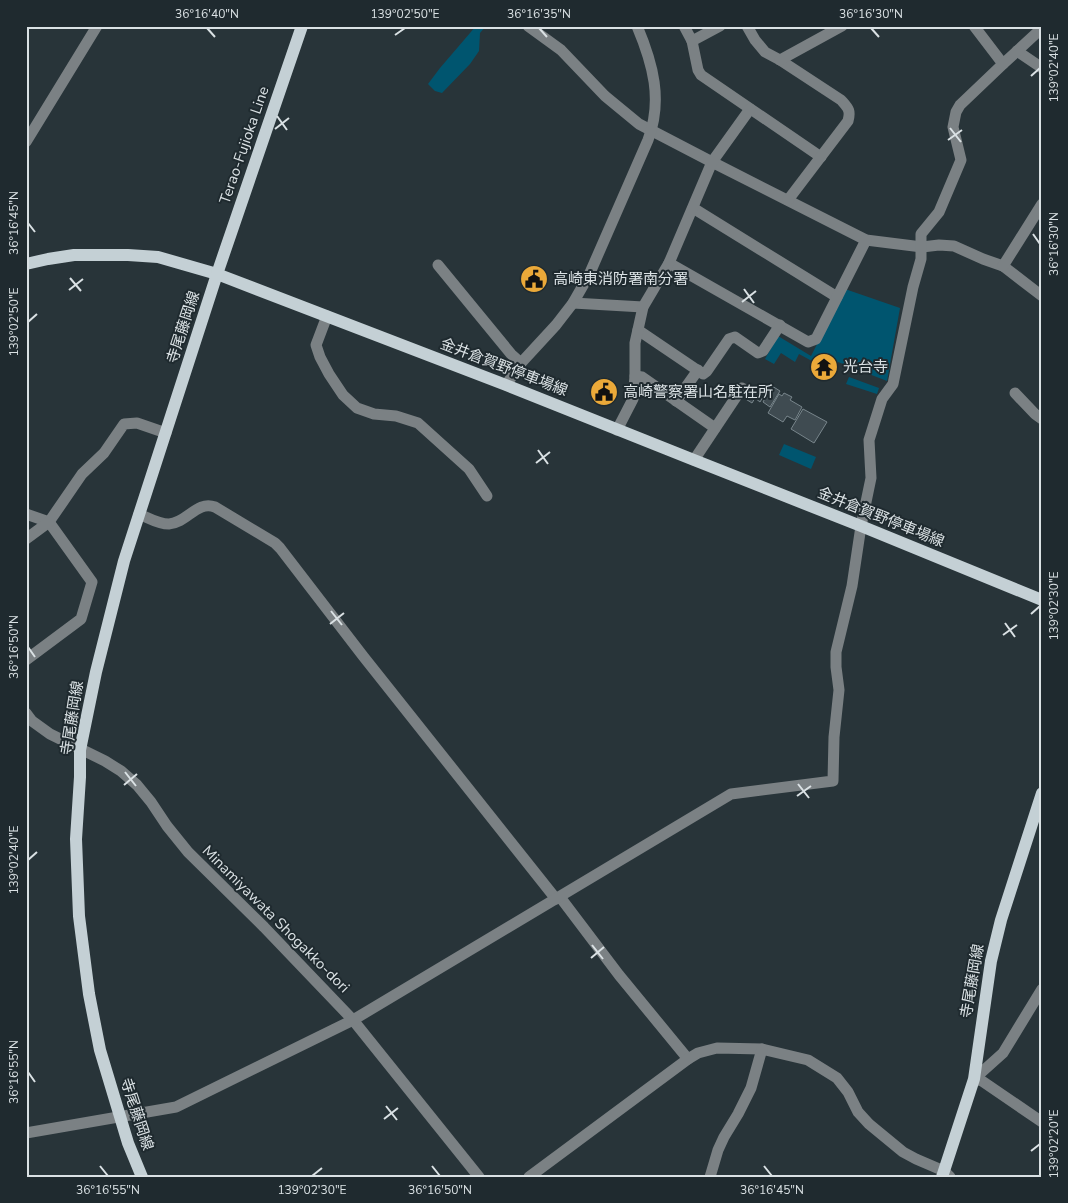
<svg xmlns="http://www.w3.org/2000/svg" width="1068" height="1203" viewBox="0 0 1068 1203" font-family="'Nunito Sans','Noto Sans JP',sans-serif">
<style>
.green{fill:#00556f}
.building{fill:#3f4b51;stroke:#78858b}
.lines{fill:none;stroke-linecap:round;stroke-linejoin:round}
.minor{stroke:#7b8184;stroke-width:11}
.major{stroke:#c4d0d5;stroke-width:12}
.ticks{fill:none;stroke:#dae1e4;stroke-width:2}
.labels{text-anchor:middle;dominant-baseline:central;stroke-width:4;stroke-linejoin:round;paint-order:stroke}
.street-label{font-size:15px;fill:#dae1e4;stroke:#1f2a2f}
.poi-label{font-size:15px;fill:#dae1e4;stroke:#1f2a2f;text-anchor:start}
.neatline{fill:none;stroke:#dae1e4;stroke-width:2}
.ticks-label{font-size:12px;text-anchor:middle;fill:#dae1e4}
</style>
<rect width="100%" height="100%" fill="#283439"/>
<!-- green -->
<g class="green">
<path d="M476,26h10l-6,7 -1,18 -9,13 -28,29 -7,-2 -7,-7 12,-16z"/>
<path d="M845,289l55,19 -13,73 -49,-19 -6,10 -33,-18 -4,8 -14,-9 -7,11 -9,-5 13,-23 33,20z"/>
<path d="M849,377l30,11 -2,6 -31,-10z"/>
<path d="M784,444l32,13 -5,12 -32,-14z"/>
</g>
<!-- building -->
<g class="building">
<path d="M772,386l8,5 -10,16 -7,-5z"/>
<path d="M749,389l14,8 -3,5 -5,-4 -3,5 -8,-5z"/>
<path d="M784,393l8,4 -2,3 12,7 -7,13 -8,-4 -4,6 -15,-9 11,-19 3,2z"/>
<path d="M803,409l24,13 -13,21 -23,-14z"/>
</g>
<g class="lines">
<!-- minor -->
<g class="minor">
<path d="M528,26l33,24 44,46 34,28 73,38 154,78 56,7 17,-2 15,1 29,13 20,7 39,30"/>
<path d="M684,26l8,15 6,29 3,5 120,82"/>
<path d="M747,26l8,14 10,12 15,8 61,40c7,8 10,10 7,21l-60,79"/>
<path d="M974,26l29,38"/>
<path d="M692,41l28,-15"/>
<path d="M1017,51l25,17"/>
<path d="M780,60l62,-34"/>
<path d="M26,142l71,-116"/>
<path d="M693,208l144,89"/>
<path d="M669,263l139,79 8,-3 50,-99"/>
<path d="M438,265l73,89 10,9"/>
<path d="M1003,266l39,-62"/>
<path d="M573,303l70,4"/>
<path d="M327,316l-11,29 4,12 9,17 14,21 14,13 17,6 22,2 22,7 51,46 18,27"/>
<path d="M638,330l65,44 4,-3 22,-32 6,-2 23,16 5,-2 17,-26"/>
<path d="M635,376l7,1 73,51"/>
<path d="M506,385l15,-22 35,-38 17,-22 16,-28 59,-135c15,-40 5,-76 -11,-114"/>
<path d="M1015,393l20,21 7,5"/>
<path d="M676,401l22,-31"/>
<path d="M617,430l16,-31 2,-23v-33l8,-36 26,-44 43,-101 38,-53"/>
<path d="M694,460l48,-72"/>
<path d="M26,514l23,8 43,60 -11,37 -55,41"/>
<path d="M139,514c10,4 19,10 30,10 18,-1 28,-24 46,-17l60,36 5,5 83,108 193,243"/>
<path d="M26,539l23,-17 33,-48 22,-21 20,-29 13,-1 29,10"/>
<path d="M26,713l6,8 18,13 55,27 16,10 16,14 14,17 16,24 21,26 76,75 89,93 126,157"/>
<path d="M560,897l59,78 69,84"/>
<path d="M974,1079l29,-26 39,-64"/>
<path d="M974,1079l8,2 60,41"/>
<path d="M26,1133l150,-26 177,-87 378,-226 102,-13 1,-44 5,-47 -3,-23v-15l16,-66 9,-60 10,-48 -2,-38 13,-41 11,-15 20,-97 8,-28v-25l18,-22 22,-52 -8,-33 3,-15 4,-7 43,-41 39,-36"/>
<path d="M529,1177l159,-118 10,-6 19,-5 45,1 46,11 29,18 11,14 10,20 11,12 34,28 13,7 28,12 6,6"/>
<path d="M710,1177l8,-27 6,-13 14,-23 13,-26 11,-39"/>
</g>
<!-- major -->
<g class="major">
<path d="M26,264l22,-5 26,-4h54l30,2 59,17 289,111 188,75 167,66 181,74"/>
<path d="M142,1177l-14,-34 -28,-93 -11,-56 -10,-78 -3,-77 4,-62v-27l16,-78 28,-111 93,-287 85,-248"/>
<path d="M942,1177l32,-98 17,-118 10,-41 41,-127"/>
</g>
</g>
<!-- ticks -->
<path class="ticks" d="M207,28l8,9M539,28l8,9M871,28l8,9M395,35l10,-7M1031,76l9,-8M277,116l10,14M950,128l11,14M275,129l14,-11M948,140l14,-10M28,223l7,9M1033,234l7,10M70,278l11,13M744,289l10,14M69,290l14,-11M742,302l14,-11M28,322l9,-8M538,450l10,14M536,463l14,-11M331,611l11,14M1031,614l9,-8M1005,623l10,14M330,624l14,-11M1003,635l14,-10M28,647l7,10M125,772l11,14M798,784l11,14M124,785l13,-11M797,796l14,-10M28,860l9,-8M592,945l11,14M591,958l13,-11M28,1072l7,10M386,1106l11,14M384,1119l14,-11M1031,1151l9,-7M100,1166l8,10M432,1166l8,10M764,1166l8,10M312,1176l10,-8"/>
<!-- icons -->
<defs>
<g id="civic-disc" transform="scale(1.4375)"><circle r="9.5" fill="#eba939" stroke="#1f2a2f"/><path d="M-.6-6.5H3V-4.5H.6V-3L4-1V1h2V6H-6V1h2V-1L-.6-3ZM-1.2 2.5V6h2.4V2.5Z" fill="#111"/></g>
<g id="temple-disc" transform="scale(1.4375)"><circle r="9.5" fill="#eba939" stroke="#1f2a2f"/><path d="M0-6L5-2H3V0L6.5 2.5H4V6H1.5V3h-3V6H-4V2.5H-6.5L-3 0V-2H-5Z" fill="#111"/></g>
</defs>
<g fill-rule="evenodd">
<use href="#civic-disc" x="534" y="279"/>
<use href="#temple-disc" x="824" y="367"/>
<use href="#civic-disc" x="604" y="392"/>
</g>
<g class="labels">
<!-- street labels -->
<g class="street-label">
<text transform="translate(244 145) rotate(-71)">Terao-Fujioka Line</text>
<text transform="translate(183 327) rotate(-72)">寺尾藤岡線</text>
<text transform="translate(504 367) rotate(21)">金井倉賀野停車場線</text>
<text transform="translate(881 517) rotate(22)">金井倉賀野停車場線</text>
<text transform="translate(72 718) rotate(-81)">寺尾藤岡線</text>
<text transform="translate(276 919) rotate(45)">Minamiyawata Shogakko-dori</text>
<text transform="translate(972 981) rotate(-80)">寺尾藤岡線</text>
<text transform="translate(137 1114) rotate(72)">寺尾藤岡線</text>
</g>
<!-- poi labels -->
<g class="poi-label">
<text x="553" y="279">高崎東消防署南分署</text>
<text x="843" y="367">光台寺</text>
<text x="623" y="392">高崎警察署山名駐在所</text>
</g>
</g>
<!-- border -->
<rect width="1068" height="1203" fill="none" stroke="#1f2a2f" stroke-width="55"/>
<rect x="28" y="28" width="1012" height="1148" class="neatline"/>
<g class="ticks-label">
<text x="207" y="18">36°16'40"N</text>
<text x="405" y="18">139°02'50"E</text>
<text x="539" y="18">36°16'35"N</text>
<text x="871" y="18">36°16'30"N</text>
<text transform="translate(1054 68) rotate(-90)" y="4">139°02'40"E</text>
<text transform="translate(14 223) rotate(-90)" y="4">36°16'45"N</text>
<text transform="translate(1054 244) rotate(-90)" y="4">36°16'30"N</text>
<text transform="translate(14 322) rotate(-90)" y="4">139°02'50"E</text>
<text transform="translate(1054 606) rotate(-90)" y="4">139°02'30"E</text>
<text transform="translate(14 647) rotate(-90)" y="4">36°16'50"N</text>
<text transform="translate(14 860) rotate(-90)" y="4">139°02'40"E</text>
<text transform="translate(14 1072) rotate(-90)" y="4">36°16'55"N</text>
<text transform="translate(1054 1144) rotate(-90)" y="4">139°02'20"E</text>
<text x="108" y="1194">36°16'55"N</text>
<text x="312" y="1194">139°02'30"E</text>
<text x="440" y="1194">36°16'50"N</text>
<text x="772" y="1194">36°16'45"N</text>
</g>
</svg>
